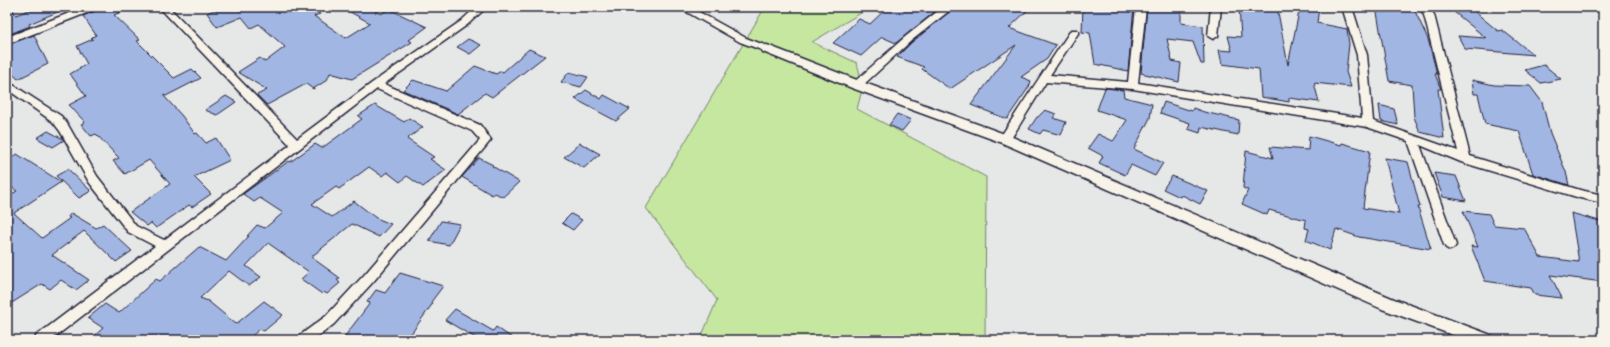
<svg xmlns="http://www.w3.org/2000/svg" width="1610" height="347" viewBox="0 0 1610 347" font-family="Kalam,sans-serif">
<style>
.green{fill:#c5e7a0;stroke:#74846e}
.building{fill:#a2b6e4;stroke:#22223b}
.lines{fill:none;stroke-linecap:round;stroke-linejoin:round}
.minor-casing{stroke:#22223b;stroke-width:3}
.tertiary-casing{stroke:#22223b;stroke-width:3}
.minor{fill:#f7f3e8;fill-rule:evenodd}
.tertiary{fill:#f7f3e8;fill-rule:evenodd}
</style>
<rect width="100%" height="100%" fill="#e6e7e7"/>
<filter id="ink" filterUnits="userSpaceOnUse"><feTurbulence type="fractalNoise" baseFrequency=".025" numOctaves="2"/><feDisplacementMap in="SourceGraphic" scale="8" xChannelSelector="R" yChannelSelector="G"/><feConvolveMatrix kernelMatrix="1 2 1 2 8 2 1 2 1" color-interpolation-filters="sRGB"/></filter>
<g filter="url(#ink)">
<!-- green -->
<path class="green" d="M765,7h106l-59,35 45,21 6,23 -6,23 129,68 -1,163h-285l17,-40 -71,-92z"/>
<!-- building -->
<g class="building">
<path d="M7,7h4l5,8 21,-8h32l-40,17 1,2 -23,9z"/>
<path d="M100,7h33l-19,8 26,25 -3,1 37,37 18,-9 9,9 -35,18 -3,-1 19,21 13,18 2,-1 9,10 10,-5 14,22 -36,17 17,17 -19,13 -3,-2 -33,23 -5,-5 -4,3 -17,-14 40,-28 -21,-24 -24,14 -12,-13 6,-3 -23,-24 -5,2 -10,-12 4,-2 -16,-17 17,-9 -16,-22 17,-10 -10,-18 16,-7 -2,-1 5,-3 -13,-19 15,-6z"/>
<path d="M221,7h15l3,4 10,-4h62l9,7 -6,2 32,22 24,-15 -29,-16h26l14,7 8,-5 38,18 -18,13 3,2 -60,37 -22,-6 -3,7 -14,9 -7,-5 -39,21 -10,-10 10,-5 -29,-18 22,-14 5,4 20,-15 -26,-23 -8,4 -9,-11 -25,10 -10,-14z"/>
<path d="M888,7h53l-45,36 -14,-6 -21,19 -28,-13 26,-24 11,5z"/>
<path d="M955,7h76l-22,21 47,17 -9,14 -26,18 10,4 -2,6 -22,32 -36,-14 45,-60 -66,44 -28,-20 2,-2 -27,-10 15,-15z"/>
<path d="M1083,7h51l-6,64 -33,-7 -5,-31 -8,-1z"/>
<path d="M1147,7h34v16l22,3 1,38h-3l-8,-22 -26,-3 5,22 9,2 -2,19 -38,-9z"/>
<path d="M1239,7h38l11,58 12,-58h19l-2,16 30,6 2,15 -3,28 5,15 -37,-4 5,19 -30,-4v4l-28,-5 -2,-28 -37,-5 -3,-14 13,1 -4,-15 13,1z"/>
<path d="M1376,7h37l15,32 9,35h-2l6,15h-3l6,49 -24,-6 -6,-15 -2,-32 -23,-4z"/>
<path d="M1448,7h21l29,24 4,-1 32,25 -69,-6 -7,-13 28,2z"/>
<path d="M34,35l14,29 -30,15 -11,-10v-24z"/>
<path d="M468,39l13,6 -11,9 -13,-7z"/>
<path d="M529,49l16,7 -53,41 -7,-4 -27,21 -55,-24 10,-10 33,11 29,-25 21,8 5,-3 2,1z"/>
<path d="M1544,65l17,14 -20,4 -16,-13z"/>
<path d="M569,72l19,5 -7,10 -20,-5z"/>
<path d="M1472,80l22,5 36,1 12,16 8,31 16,39 3,13 -36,-11 -14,-43 -34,-7 -7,-30h-4z"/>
<path d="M1105,88l18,2 1,7 28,7 -2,14 -16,31 29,14 -8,13 -24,-11 -6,10 -26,-12 4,-7 -15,-8 10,-14 15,7 1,-1 13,-20 -30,-10z"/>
<path d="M586,90l15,9 3,-4 26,14 -14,12 -41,-22z"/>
<path d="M226,96l10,6 -19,13 -12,-5z"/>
<path d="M1164,102l28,9 1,-3 11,4 35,8 -1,15 -37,-8 -1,6 -12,-4 2,-6 -30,-10z"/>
<path d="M375,105l29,17 5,-4 14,9 -16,12 27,18 -4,2 16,11 -23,17 -16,-11 -7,6 -13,-10 -5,4 -13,-9 -30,22 -3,-2 -24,17 20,13 22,-16 22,17 15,6 -12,13 -27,-13 -41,33 29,21 -3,2 3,3 -13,11 -3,-2 -2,2 -21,-15 8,-7 -41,-29 -22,23 15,11 -12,9 -20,-15 -29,27 8,3 28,23 28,-23 19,14 -19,16 -4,-2 -13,11h-157l13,-12 -15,-10 17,-14 14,9 37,-34 4,2 39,-34 27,14 23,-25h-2l10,-11 8,3 18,-15 -23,-15 -6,4 -11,-8 46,-33 1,1 25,-18 7,4 40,-29 -4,-3z"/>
<path d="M1379,105l15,4 4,16 -17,-4z"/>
<path d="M1045,110l11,4 -3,4 13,4 -5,13 -18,-5 -3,4 -11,-5 8,-12h1z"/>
<path d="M897,114l14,6 -9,11 -13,-6z"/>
<path d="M48,131l15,8 1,1 -11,7 -16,-9z"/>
<path d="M1309,136l32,9 1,-2 28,8 -7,57 36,6 -14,-56 23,4 12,45h-2l13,42 -72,-12 -23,-8 -6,21 -24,-10 3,-11 -4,-1 1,-8 -37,-10 -2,5 -25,-11 6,-14 -5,-2 3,-37 27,7 -3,-11 38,3z"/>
<path d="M580,143l20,11 -16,14 -20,-11z"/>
<path d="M17,154l44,28 -47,31 28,25 28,-20 -2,-1 3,-4 25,15 7,-4 29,27 -16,11 -32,-31 -32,24 37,25 -13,10 -15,-10 -11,9 -8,-5 -35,22v-109l10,-6 -10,-7v-24z"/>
<path d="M479,158l14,7 -1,1 27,16 -16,15 -8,-4 -3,2 -30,-18z"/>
<path d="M68,169l23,22 -12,7 -23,-22z"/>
<path d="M1434,173l22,3 10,25 -23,-4z"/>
<path d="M1172,176l36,15 -8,13 -18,-9 -2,2 -17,-8z"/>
<path d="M1463,211l26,3 5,11 30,3 16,29 39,5 -8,-49 32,9v60l-53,-7 12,23 -27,-3 -4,-7 -46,-7 -14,-35 7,1z"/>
<path d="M571,214l11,6 -9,10 -11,-7z"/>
<path d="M441,221l19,3 -11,21 -20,-4z"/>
<path d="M400,273l43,13 -12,16 2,1 -25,35 -10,-3 -4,5h-52l28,-37 -3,-1 9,-12 9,3z"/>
<path d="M455,309l38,22 3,-4 19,13h-36l-34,-20z"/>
</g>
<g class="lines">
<!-- minor casing -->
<g class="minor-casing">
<g id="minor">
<path d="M85,7h14l-2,2 -90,35v-7z"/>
<path d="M159,7h10l128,132 75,-56 89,-62 15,-14h11l-20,18 -83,59 96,41 11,15 -118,142 -39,42 -20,16h-16l1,-4 27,-20 39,-42 115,-134 -8,-9 -95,-42 -326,251h-16l1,-4 119,-90 -27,-14 -39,-50 -29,-51 -7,-9 -46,-33v-8l54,35 7,9 29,51 39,50 28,14 126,-95z"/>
<path d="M678,7h12l56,31 24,9 2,2 -5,3 -27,-10z"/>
<path d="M943,7h11l-43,34 -50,46h-8l-1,-2 1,-2 52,-46z"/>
<path d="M1136,7h10l-8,76 224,35 -5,-63 -15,-48h10l15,48 6,66 85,30 -34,-136 -4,-8h10l4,8 36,141 110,34 23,5v8l-23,-5 -119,-36 -41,-17 36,100 -2,3 -4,2 -4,-2 -2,-3 -36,-104 -41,-14 -234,-38 -87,-7 -37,60h-8l-1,-3 1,-3 70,-106h6l2,2 -29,43 78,7z"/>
<path d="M1211,7h10l-3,29 -5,3 -5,-3z"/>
</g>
</g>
<!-- tertiary casing -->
<g class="tertiary-casing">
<path id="tertiary" d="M767,45l95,37 148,54 384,163 97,36 2,5h-27l-84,-31 -382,-167 -148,-54 -89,-36 -2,-3 2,-3z"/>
</g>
<!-- minor -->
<use href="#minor" class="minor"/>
<!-- tertiary -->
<use href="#tertiary" class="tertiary"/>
</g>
</g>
<!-- margin -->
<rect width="1610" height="347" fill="none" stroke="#f7f3e8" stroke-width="24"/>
<rect x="12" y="12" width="1586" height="323" fill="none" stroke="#22223b" stroke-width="1.5" filter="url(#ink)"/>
</svg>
